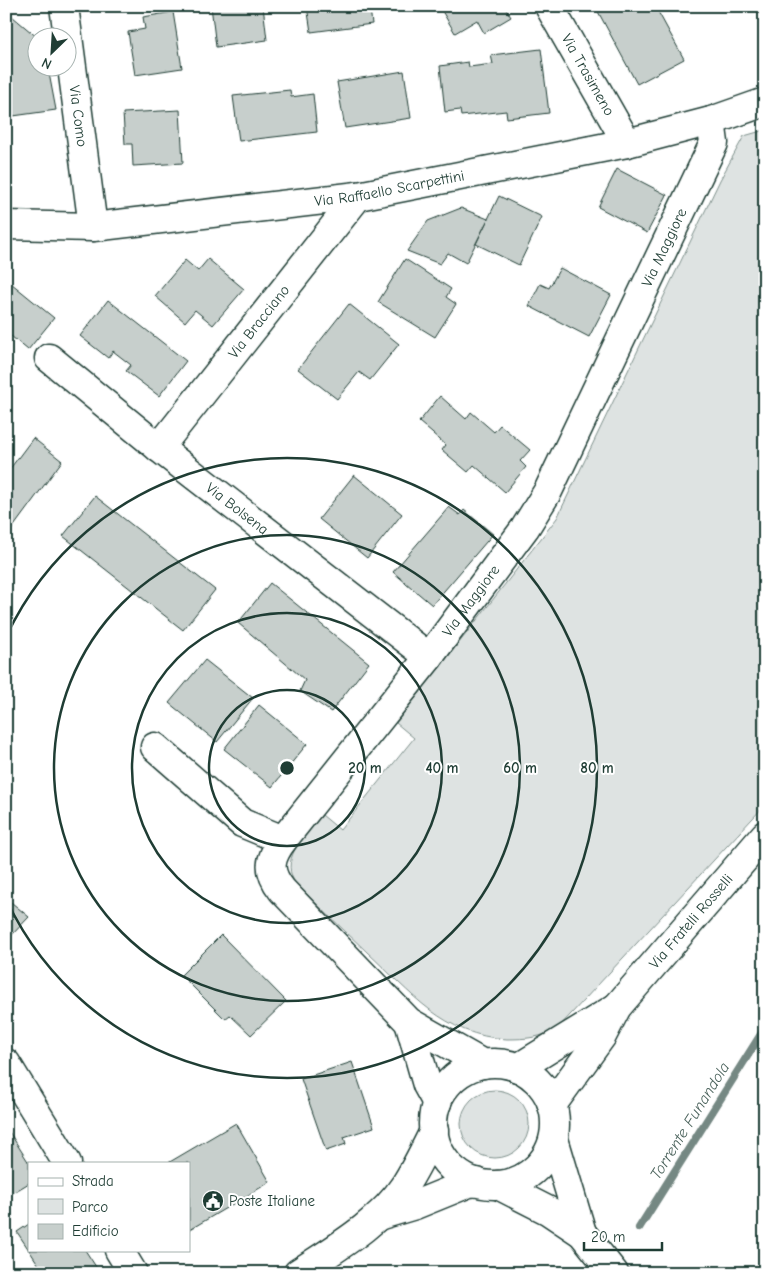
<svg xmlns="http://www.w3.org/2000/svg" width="771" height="1279" viewBox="0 0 771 1279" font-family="'Comic Neue',sans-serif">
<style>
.green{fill:#dee3e2;stroke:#7e908b}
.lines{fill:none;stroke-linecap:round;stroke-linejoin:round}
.stream{stroke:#758883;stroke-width:8}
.building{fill:#c7cfcc;stroke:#1f3d34}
.minor-casing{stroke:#1f3d34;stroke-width:31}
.minor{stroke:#fff;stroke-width:28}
.ring{fill:none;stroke:#1f3d34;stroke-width:2.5}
.labels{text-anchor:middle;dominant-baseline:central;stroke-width:4;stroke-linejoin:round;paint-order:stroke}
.street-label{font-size:15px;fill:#1f3d34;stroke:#fff}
.poi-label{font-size:15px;fill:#1f3d34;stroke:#fff;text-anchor:start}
.water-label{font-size:16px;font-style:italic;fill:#4a625b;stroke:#fff}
.centre{fill:#1f3d34;stroke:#fff;stroke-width:2.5}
.ring-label{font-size:15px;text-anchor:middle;font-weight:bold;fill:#1f3d34;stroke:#fff;stroke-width:4;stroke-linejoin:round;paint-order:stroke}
</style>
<rect width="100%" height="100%" fill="#fff"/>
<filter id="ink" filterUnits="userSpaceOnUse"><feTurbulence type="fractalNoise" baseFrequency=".02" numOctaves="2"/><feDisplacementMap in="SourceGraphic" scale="10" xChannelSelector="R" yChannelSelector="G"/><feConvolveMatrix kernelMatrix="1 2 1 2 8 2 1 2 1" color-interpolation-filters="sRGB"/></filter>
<g filter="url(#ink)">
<!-- green -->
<g class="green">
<path d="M765,130v675l-207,223c-17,10 -32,11 -51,11 -63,-3 -96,-46 -139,-86 -25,-24 -50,-47 -74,-72 -14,-25 13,-47 28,-66l18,15 74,-92 -18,-15 161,-205 163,-338 24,-44z"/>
<circle cx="495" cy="1124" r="34"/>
</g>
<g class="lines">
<!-- stream -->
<path class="stream" d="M639,1228l126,-200"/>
</g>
<!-- building -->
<g class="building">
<path d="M211,6h52l4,34 -51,7z"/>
<path d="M307,6h76v1l-13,2 2,15 -61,8z"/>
<path d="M439,6h65l7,11 -27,16 -7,-13 -22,13z"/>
<path d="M595,6h60l29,53 -47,25z"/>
<path d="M6,11l32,27v30h10l8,42 -50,7z"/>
<path d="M173,12l9,56 -47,7 -7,-43 17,-3 -2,-12z"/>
<path d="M541,49l8,64 -42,5 -1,-7 -45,5 -1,-6 -15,2 -5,-46 28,-4 1,5 24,-3 -2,-9z"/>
<path d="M404,71l7,47 -66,10 -8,-46z"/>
<path d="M290,90l1,7 22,-3 4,38 -78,9 -6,-45z"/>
<path d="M180,110l3,53 -50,3 -1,-22h-7l-2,-31z"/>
<path d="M617,169l50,26 -20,38 -49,-26z"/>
<path d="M499,196l43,21 -23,48 -43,-21z"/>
<path d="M461,208l27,11 -22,44 -18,-10 -8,11 -33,-13 21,-30z"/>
<path d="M208,259l36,30 -31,36 -18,-15 -10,12 -30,-26 30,-36 13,11z"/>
<path d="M405,259l46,30 -5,8 10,7 -21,33 -57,-35z"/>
<path d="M560,268l51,27 -22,42 -60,-31 11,-22 9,4z"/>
<path d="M6,279l48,39 -26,32 -22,-18z"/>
<path d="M108,300l78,61 -27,35 -33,-25 5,-6 -18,-14 -5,7 -28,-22z"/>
<path d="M349,304l50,40 -29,36 -11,-8 -22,27 -39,-30z"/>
<path d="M440,396l26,23 5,-7 23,20 6,-7 30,25 -10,11 6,6 -21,25 -31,-27 -6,7 -26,-22 4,-5 -27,-23z"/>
<path d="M33,438l29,23 -56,76v-63z"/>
<path d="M354,475l48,39 -35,44 -48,-39z"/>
<path d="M95,496l120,94 -32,40 -120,-94z"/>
<path d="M449,507l11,8 4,-5 29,24 -61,71 -39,-33z"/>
<path d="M270,583l99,80 -38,49 -31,-21 5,-11 -67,-57z"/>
<path d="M205,660l48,38 -36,44 -48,-39z"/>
<path d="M259,705l48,39 -35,43 -48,-38z"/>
<path d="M6,898l23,19 -20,21 -3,-3z"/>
<path d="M221,935l65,66 -35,34 -21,-20 -5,4 -44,-44z"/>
<path d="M352,1062l22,65 -30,10 2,7 -20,7 -25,-72z"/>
<path d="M236,1123l34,59 -81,48v-67h-21z"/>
<path d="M6,1127l23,36v20l-23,14z"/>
<path d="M29,1224v26l-12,-18z"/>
<path d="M29,1250h56l15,23h-56z"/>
</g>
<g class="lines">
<!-- minor casing -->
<g class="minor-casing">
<g id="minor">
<path id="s1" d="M64,6l29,221"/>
<path id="s2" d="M549,6l78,137"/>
<path id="s3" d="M6,225l87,2 265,-31 269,-53 84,-22 54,-19"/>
<path id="s4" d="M49,358l110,90 270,209"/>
<path id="s5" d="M159,448l199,-252"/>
<path d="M155,747l87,76 41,17"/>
<path d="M409,1022l18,63 10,18"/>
<path d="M6,1063l61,100"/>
<circle cx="494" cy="1124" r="61"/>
<path id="s6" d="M483,1064l-74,-42 -127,-132c-15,-19 -13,-31 1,-50l146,-183 96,-129 23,-37 166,-348 -3,-22"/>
<path d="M518,1068l99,-61"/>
<path id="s7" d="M552,1105l50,-69 15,-29 148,-172"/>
<path d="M554,1139l28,94"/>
<path d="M498,1185l51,26 33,22 32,40"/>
<path d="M378,1216l37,-11 54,-22 8,-1"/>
<path d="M119,1250l14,23"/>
<path d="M298,1273c38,-25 82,-50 107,-88 11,-17 20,-36 29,-54"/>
</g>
</g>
<!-- minor -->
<use href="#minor" class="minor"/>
</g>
</g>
<!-- distance rings -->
<g class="ring">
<circle cx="287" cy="768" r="78"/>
<circle cx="287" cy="768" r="155"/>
<circle cx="287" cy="768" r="233"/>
<path d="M7 635A310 310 0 1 1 7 901"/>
</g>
<!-- icons -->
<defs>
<g id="civic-disc" transform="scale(1.125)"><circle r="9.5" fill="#1f3d34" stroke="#fff"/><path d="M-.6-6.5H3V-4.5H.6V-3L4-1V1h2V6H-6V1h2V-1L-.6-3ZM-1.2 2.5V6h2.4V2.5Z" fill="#fff"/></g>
</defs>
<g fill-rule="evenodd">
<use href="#civic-disc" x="213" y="1201"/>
</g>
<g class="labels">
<!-- street labels -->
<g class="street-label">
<text stroke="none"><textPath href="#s2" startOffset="79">Via Trasimeno</textPath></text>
<text stroke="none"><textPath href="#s1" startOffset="111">Via Como</textPath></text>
<text stroke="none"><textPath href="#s3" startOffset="386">Via Raffaello Scarpettini</textPath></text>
<text stroke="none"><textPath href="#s6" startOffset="1032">Via Maggiore</textPath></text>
<text stroke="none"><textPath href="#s5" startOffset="161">Via Bracciano</textPath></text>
<text stroke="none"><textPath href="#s4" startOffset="241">Via Bolsena</textPath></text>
<text stroke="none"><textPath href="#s6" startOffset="628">Via Maggiore</textPath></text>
<text stroke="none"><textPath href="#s7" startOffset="231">Via Fratelli Rosselli</textPath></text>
</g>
<!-- poi labels -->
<g class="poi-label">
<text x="229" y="1201">Poste Italiane</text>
</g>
<!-- water labels -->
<g class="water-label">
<text transform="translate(690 1121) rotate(-58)">Torrente Funandola</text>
</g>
</g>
<circle cx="287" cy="768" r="8" class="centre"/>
<g class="ring-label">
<text x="365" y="773">20 m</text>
<text x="442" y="773">40 m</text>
<text x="520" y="773">60 m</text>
<text x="597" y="773">80 m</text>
</g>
<!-- margin -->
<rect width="771" height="1279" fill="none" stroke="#fff" stroke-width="25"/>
<rect x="12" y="12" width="746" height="1254" fill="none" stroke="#1f3d34" stroke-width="2" filter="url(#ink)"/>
<!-- legend -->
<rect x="28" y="1162" width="162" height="90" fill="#ffffff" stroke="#a5b1ae"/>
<rect x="38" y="1178" width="25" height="8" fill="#ffffff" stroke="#a5b1ae"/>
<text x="72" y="1186" font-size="15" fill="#1f3d34">Strada</text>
<rect x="38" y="1199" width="25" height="15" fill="#dee3e2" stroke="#a5b1ae"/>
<text x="72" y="1212" font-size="15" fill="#1f3d34">Parco</text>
<rect x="38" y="1224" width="25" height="15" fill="#c7cfcc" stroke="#a5b1ae"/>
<text x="72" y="1236" font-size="15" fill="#1f3d34">Edificio</text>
<!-- north arrow -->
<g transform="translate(52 52) rotate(205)"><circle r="24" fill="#ffffff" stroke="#a5b1ae"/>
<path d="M0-4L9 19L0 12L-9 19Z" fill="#1f3d34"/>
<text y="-8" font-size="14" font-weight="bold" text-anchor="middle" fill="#1f3d34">N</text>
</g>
<!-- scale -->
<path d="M584 1242v8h78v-8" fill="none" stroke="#1f3d34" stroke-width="2.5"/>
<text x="591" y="1242" font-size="15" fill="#1f3d34" stroke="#ffffff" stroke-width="4" paint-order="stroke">20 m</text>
</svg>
